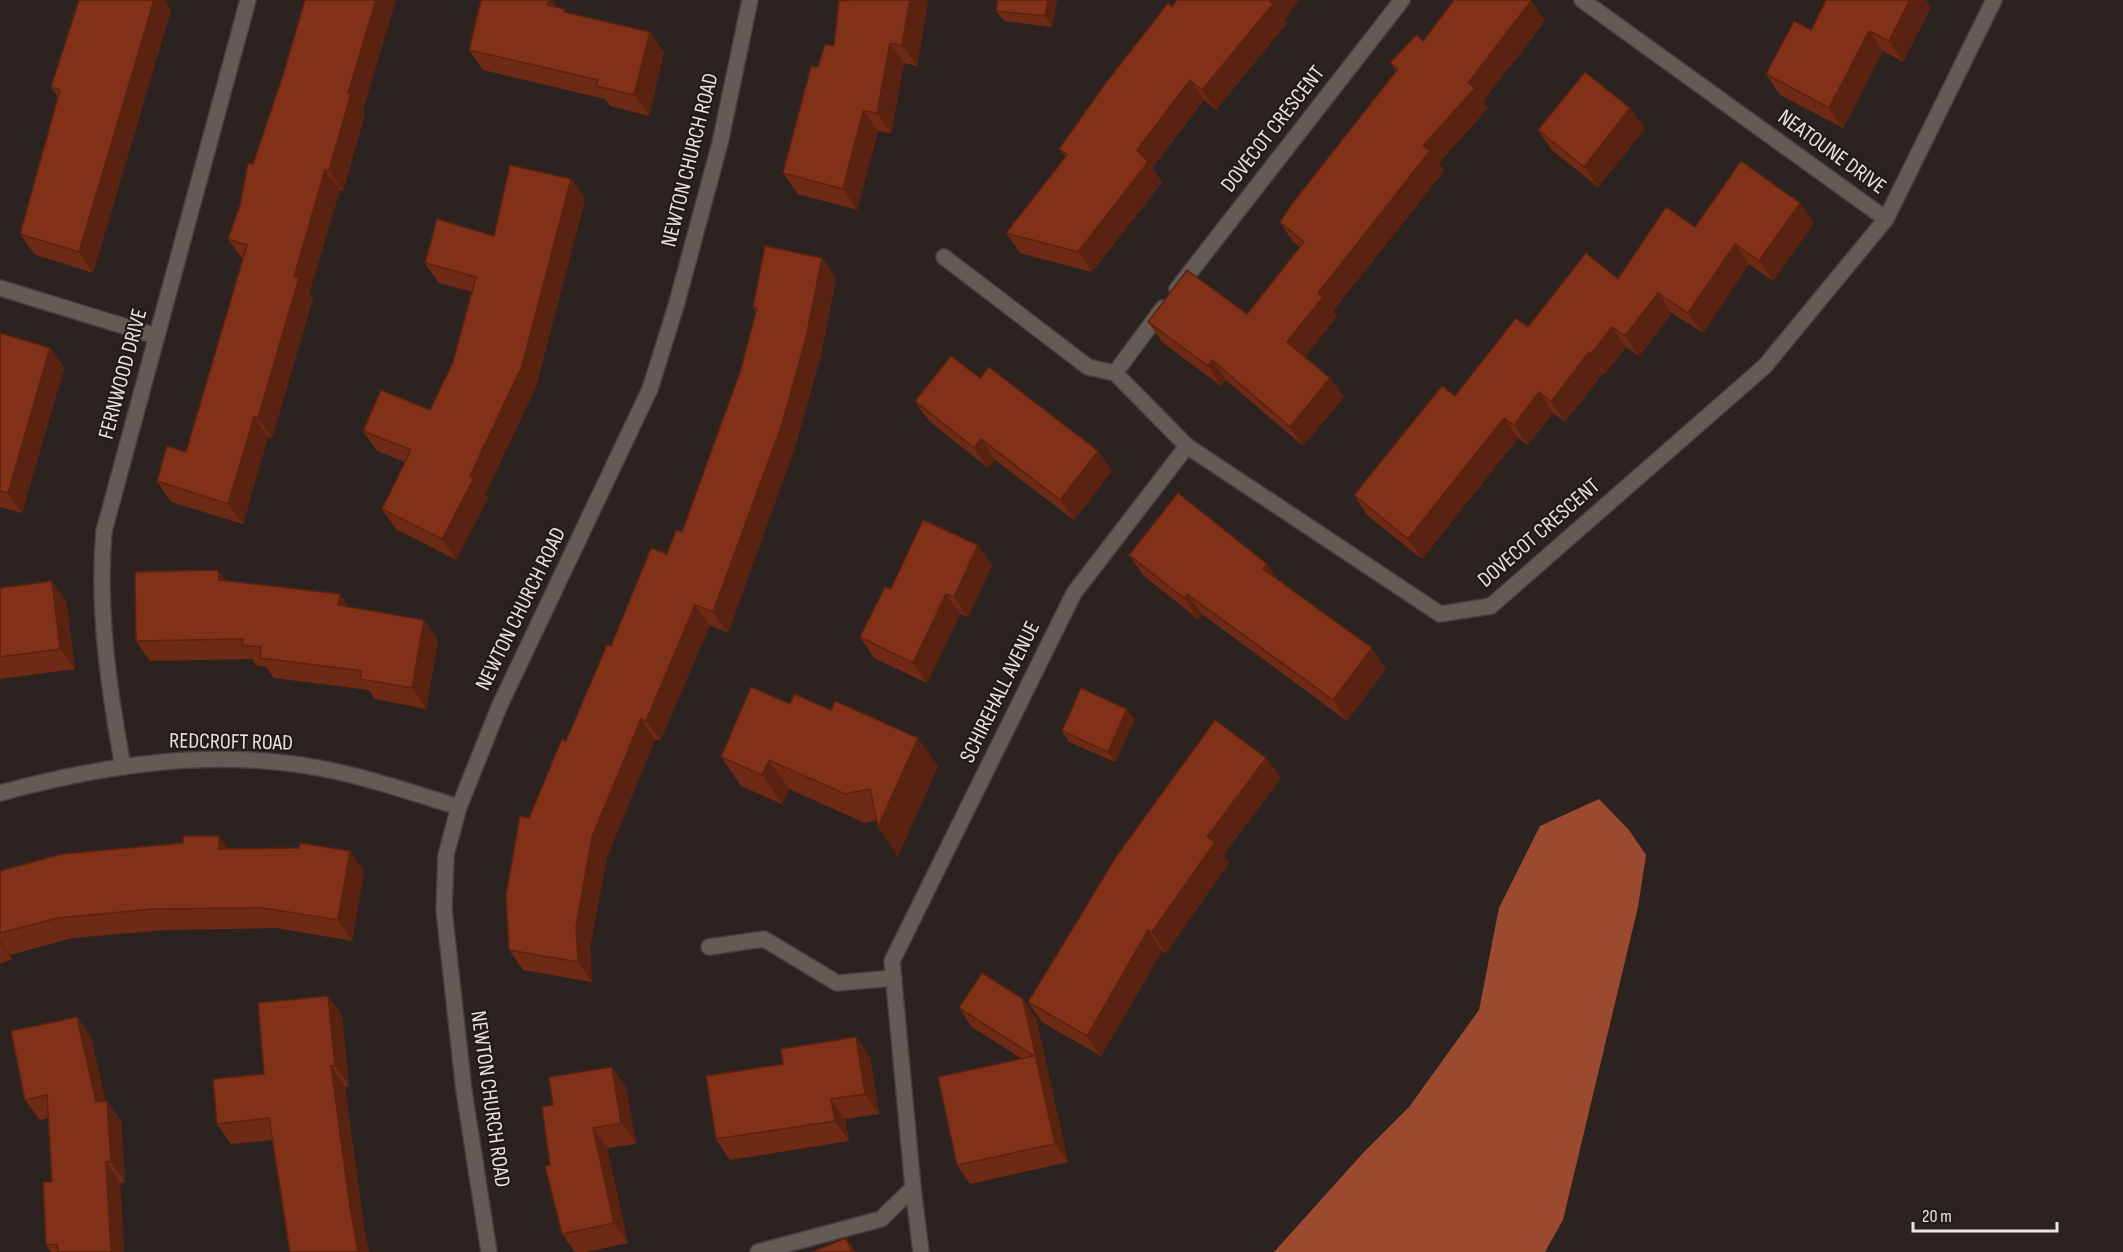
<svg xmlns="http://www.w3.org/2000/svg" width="2123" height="1252" viewBox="0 0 2123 1252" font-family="'Sofia Sans Condensed',sans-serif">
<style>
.water{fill:#9b492f}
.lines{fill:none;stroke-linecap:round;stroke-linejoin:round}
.minor-casing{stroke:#48403e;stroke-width:18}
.tertiary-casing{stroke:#48403e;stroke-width:18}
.minor{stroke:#655a56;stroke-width:15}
.tertiary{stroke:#655a56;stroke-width:15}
.wall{fill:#6e2a14}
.shaded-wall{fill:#5a2210}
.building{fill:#803117;stroke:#5a2210;stroke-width:1.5}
.labels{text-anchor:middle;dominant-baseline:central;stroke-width:4.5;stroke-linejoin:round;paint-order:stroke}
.street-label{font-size:22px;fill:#e9e3e1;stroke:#231a17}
</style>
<rect width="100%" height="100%" fill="#2c2320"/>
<!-- water -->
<path class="water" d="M1599,799l30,31 17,25 -8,52 -75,313 -18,32h-271l89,-99 46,-46 70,-97 20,-102 41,-82z"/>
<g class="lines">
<!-- minor casing -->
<g class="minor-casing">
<g id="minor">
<path d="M1582,0l304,219"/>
<path d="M944,257l144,110 27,6 72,73 253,168 51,-8 274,-240 121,-147 108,-219"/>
<path d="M0,288l156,48"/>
<path d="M1177,289l225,-289"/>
<path d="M1115,373l48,-65"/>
<path d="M123,767c-14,-77 -26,-158 -19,-236l144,-531"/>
<path d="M0,793c103,-28 213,-45 319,-25 48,9 94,25 140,39"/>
<path d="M709,947l55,-8 73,44 57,-5"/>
<path d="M913,1188l8,64"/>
<path d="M758,1252l123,-33 32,-31 -21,-227 182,-368 113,-147"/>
</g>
</g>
<!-- tertiary casing -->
<g class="tertiary-casing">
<path id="tertiary" d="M489,1252l-25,-161 -20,-181 2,-55 13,-48 40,-100 151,-318 26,-83 44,-163 30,-143"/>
</g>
<!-- minor -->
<use href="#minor" class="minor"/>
<!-- tertiary -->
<use href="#tertiary" class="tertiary"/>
</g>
<!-- wall -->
<g class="wall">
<path d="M552,0l4,7 11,5 97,40 -15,64 -39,-10 -5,-7 -122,-29 -14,-20z"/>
<path d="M928,0l-11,66 -13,-3 -13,70 -13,-2 -21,79 -59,-16 -15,-21 35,-106 16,-21 15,-45z"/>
<path d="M1057,0l-5,27 -48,-6 -8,-10z"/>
<path d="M1531,1l14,20 -62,80 5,7 -49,55 5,8 -111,140 4,5 -32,41 25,21 14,19 -41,49 -77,-66 -5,6 -59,-44 -14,-20 99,-8 53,-67 -7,-5 -13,-20 116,-151 -6,-8 33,-22z"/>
<path d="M166,3l5,7 -78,263 -59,-19 -14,-20 38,-137 -7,-10z"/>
<path d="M1172,7l113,13 2,3 -71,87 -12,-10 -52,68 10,14 -70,90 -72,-19 -14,-20 59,-76 -6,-8z"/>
<path d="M1931,7l-28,55 -20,-11 -40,77 -63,-33 -14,-21 45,-44z"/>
<path d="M363,111l2,3 -22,77 -3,-1 -31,103 4,5 -41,140 -4,-1 -25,87 -72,-22 -14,-21 29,-29 57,-192 -15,-21 25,-75z"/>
<path d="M1645,129l-47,58 -46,-37 -14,-20z"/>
<path d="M571,179l14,20 -49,188 -51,107 3,4 -32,62 -60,-31 -14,-20 23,-47 -28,-11 -14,-20 67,-21 23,-48 19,-70 -33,-9 -14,-20 69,-27z"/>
<path d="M1800,203l14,20 -41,58 -24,-17 -46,69 -31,-20 -33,43 -13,-9 -21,27 -2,-1 -38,49 -12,-9 -25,32 -10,-7 -96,121 -54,-43 -14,-21 101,-99 73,-69 90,-48 77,-52z"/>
<path d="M822,258l14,20 -16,80 -24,86 -68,189 -18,-8 -50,116 -5,-2 -48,118 -17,90 2,35 -69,-12 -14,-20 20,-132 82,-172 71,-114 58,-160 16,-60 -3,-5z"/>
<path d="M0,333l50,15 14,20 -42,145 -22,-6z"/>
<path d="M980,378l118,73 14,20 -38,49 -79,-60 -7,8 -59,-47 -14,-20z"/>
<path d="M1129,555l138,9 12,17 107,88 -39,52 -145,-107 -4,5 -54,-43z"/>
<path d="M992,565l-24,52 -8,-3 -33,69 -53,-25 -14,-21 31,-48z"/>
<path d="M218,570l8,11 114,13 8,13 90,33 -12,69 -51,-10 -6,-9 -95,-12 -8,-11 -10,-2 -4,-6 -102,2 -14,-20z"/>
<path d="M0,588l66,13 9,68 -75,10z"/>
<path d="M1135,719l-20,43 -46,-20 -7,-11z"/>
<path d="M721,757l217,9 -40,90 -20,-29 -1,-7 -12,3 -76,-34 -7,15 -41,-18z"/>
<path d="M1266,758l15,20 -58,77 6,8 -63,90 -4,-2 -61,105 -59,-34 -14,-20z"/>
<path d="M228,849l122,2 14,20 -12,70 -75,-13 -110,2 -95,8 -62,17 2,4 -12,5v-93z"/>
<path d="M328,996l14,20 7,70 -4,1 19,141 5,24h-79l-18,-112 -41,4 -14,-20 47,-50z"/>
<path d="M959,1008l77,10 32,144 -98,22 -13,-19 65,-106 -50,-32z"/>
<path d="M77,1017l14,20 14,64 16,20 4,61 -5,1 4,69h-73l-5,-7 6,-63 -4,-64 -8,2 -15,-20z"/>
<path d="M870,1057l9,57 -34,5 4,22 -119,19 -14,-21z"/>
<path d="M626,1087l10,57 -29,4 21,95 -42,9h-11l-13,-18 -12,-69z"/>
</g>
<!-- shaded-wall -->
<g class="shaded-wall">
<path d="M154,0h13l-1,3 5,7 -78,263 -14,-21z"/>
<path d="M376,0h20l-33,111 2,3 -22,77 -14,-21 19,-77z"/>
<path d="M549,0h3l12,17 -17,-12z"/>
<path d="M910,0h18l-11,66 -15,-21z"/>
<path d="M1048,0h9l-5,27 -7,-11z"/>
<path d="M1271,0h28l-14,20 2,3 -71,87 -14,-20z"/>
<path d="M1910,0h16l5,7 -28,55 -14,-21z"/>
<path d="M1531,1l14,20 -62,80 5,7 -49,55 5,8 -111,140 4,5 -36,46 -14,-20 31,-49 150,-210z"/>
<path d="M1869,31l14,20 -40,77 -14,-20z"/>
<path d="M650,32l14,20 -15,64 -15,-21z"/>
<path d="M890,43l14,20 -13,70 -14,-20z"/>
<path d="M1190,80l14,20 -52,68 10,14 -70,90 -14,-20 59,-102z"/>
<path d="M1630,108l15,21 -47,58 -14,-20z"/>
<path d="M863,111l15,20 -21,79 -14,-21z"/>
<path d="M325,170l15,20 -31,103 4,5 -41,140 -14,-20 36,-141z"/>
<path d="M571,179l14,20 -49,188 -51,107 3,4 -32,62 -14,-21 28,-63z"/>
<path d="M1800,203l14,20 -41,58 -14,-20z"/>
<path d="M1735,244l14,20 -46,69 -15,-20z"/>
<path d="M822,258l14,20 -16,80 -24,86 -68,189 -15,-21z"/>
<path d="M1658,293l14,20 -33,43 -14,-20z"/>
<path d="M1612,327l14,20 -21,27 -14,-20z"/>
<path d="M50,348l14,20 -42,145 -14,-20z"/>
<path d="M1589,352l14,21 -38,49 -14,-20z"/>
<path d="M1212,360l14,20 -5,6 -13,-20z"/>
<path d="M1330,378l14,19 -41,49 -13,-19z"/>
<path d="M1539,392l14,21 -25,32 -14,-20z"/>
<path d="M254,417l14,20 -25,87 -15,-20z"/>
<path d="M1504,418l14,20 -96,121 -14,-20z"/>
<path d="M981,439l14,21 -7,8 -14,-20z"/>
<path d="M1098,451l14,20 -38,49 -14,-20z"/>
<path d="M978,545l14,20 -24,52 -14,-20z"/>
<path d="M1267,564l14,20 -18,-15z"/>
<path d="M218,570l15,21 -14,-11z"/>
<path d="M52,581l14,20 9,68 -15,-20z"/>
<path d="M340,594l14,21 -16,-10z"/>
<path d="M946,594l14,20 -33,69 -14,-20z"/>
<path d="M1187,594l15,20 -4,5 -14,-21z"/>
<path d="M695,605l15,20 -50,116 -14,-20z"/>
<path d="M424,620l14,20 -12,69 -14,-21z"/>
<path d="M1372,648l14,21 -39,52 -14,-21z"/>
<path d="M1127,709l8,10 -20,43 -7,-10z"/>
<path d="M641,719l14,20 -48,118 -17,90 2,35 -14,-20 -2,-35 16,-90z"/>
<path d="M918,738l20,28 -40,90 -20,-29z"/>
<path d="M1266,758l15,20 -58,77 6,8 -63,90 -14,-21 55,-95z"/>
<path d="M769,760l20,29 -7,15 -20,-29z"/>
<path d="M219,836l14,20 -14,-7z"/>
<path d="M350,851l14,20 -12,70 -14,-21z"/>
<path d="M1148,930l14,21 -61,105 -14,-20z"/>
<path d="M0,940l10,15 2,4 -12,-17z"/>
<path d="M328,996l14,20 7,70 -14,-20z"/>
<path d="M1023,999l13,19 32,144 -13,-18z"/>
<path d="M77,1017l14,20 17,75 -1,-11 14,20 4,61 -14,-20 -15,-60z"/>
<path d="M856,1037l14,20 9,57 -14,-20z"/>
<path d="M331,1066l14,21 19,141 5,24h-11l-8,-45z"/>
<path d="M612,1067l14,20 10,57 -15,-21z"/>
<path d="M831,1099l14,20 4,22 -14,-20z"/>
<path d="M593,1128l14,20 21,95 -14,-20z"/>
<path d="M106,1162l14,21 4,69h-13z"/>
<path d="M846,1238l10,14h-4z"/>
</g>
<!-- building -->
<g class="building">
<path d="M79,0h75l-75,252 -59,-18 40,-144 -9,-3z"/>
<path d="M305,0h71l-28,93 3,1 -22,76h-4l-31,107 5,1 -41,140 -4,-1 -26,87 -71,-23 10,-35 19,6 61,-207 -19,-6 12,-34 8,-42 5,1 30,-89z"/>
<path d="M481,0h68l-2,5 18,4 -1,3 86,20 -16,63 -38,-9 2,-6 -129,-30z"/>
<path d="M839,0l10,1v-1h61l-8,45 -12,-2 -13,70 -14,-2 -20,78 -60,-16 28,-107 7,1 7,-23 9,2z"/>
<path d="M998,0h50l-3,16 -49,-5z"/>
<path d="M1177,0h94l-1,2 3,2 -71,86 -12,-10 -53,70 11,12 -70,90 -72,-19 61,-78 -8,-6 46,-65 63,-81 4,4z"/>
<path d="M1454,0h76l1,1 -63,82 7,5 -52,58 7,5 -112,142 5,4 -36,45 43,36 -40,49 -78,-67 -4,6 -60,-44 39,-52 60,44 57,-72 -24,-20 11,-17 107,-136 -8,-6 26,-28 7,6z"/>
<path d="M1826,0h84l-21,41 -20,-10 -40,77 -63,-34 28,-53 17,9z"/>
<path d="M1585,72l45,36 -46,59 -46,-37z"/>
<path d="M1741,161l59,42 -41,58 -24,-17 -47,69 -30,-20 -33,43 -13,-9 -21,27 -2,-2 -38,50 -12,-10 -25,33 -10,-7 -96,121 -54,-44 88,-109 13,10 61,-78 12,9 58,-74 32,26 48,-72 29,20z"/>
<path d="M510,165l61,14 -49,187 -52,110 4,2 -32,61 -60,-30 29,-59 -48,-19 18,-41 49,20 23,-48 23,-85 -51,-14 12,-44 57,17z"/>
<path d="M765,246l57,12 -16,80 -24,86 -69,188 -18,-7 -49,116 -5,-2 -49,118 -16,90 2,35 -69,-12 -3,-55 14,-79 9,2 33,-79 4,2 41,-96 4,1 40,-98 16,6 9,-24 6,2 58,-160 17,-64 -4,-1z"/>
<path d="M0,333l50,15 -42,145 -8,-2z"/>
<path d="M951,356l29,22 9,-11 109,84 -38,49 -79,-61 -7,9 -59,-47z"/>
<path d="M1178,493l89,71 -4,5 109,79 -39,52 -146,-106 -3,4 -55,-43z"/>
<path d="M923,520l55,25 -24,52 -8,-3 -33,69 -53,-26 25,-50 6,2z"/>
<path d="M218,570l1,10 121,14 -2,11 86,15 -12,68 -52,-9 2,-8 -102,-13 1,-11 -19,-2 1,-6 -107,2 -1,-69z"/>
<path d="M52,581l8,68 -60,8v-69z"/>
<path d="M751,687l39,17 4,-10 37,16 4,-9 83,37 -40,89 -8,-38 -25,5 -76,-34 -7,15 -41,-18z"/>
<path d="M1081,688l46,21 -19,43 -46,-21z"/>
<path d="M1215,720l51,38 -59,79 8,5 -63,90 -4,-2 -61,106 -59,-34 88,-145z"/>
<path d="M183,836h36v13l80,-1 1,-5 50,8 -12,69 -75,-12 -110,1 -95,9 -58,15v-62l62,-17 121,-11z"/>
<path d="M982,973l41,26 32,145 -98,21 -19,-88 96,-21 -75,-48z"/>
<path d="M328,996l7,70h-4l19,141 8,45h-68l-21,-134 -52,6 -4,-45 51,-5 -6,-71z"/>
<path d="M77,1017l19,85 11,-1 4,61h-5l5,90h-53l-1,-8 -11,1 -3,-63h9l-5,-87 -22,5 -14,-69z"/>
<path d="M856,1037l9,57 -34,5 4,22 -119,18 -10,-63 77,-12 -2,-15z"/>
<path d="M612,1067l9,56 -28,5 21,95 -52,11 -17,-68 5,-1 -8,-58 11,-2 -4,-28z"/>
<path d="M846,1238l6,14h-40z"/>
</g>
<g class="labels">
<!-- street labels -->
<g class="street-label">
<text transform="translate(1273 129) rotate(-52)">DOVECOT CRESCENT</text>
<text transform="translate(1832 152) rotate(36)">NEATOUNE DRIVE</text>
<text transform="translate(690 160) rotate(-76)">NEWTON CHURCH ROAD</text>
<text transform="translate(123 374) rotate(-75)">FERNWOOD DRIVE</text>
<text transform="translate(1539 533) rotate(-41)">DOVECOT CRESCENT</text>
<text transform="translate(521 609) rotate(-64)">NEWTON CHURCH ROAD</text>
<text transform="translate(1000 692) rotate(-64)">SCHIREHALL AVENUE</text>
<text transform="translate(231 742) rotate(1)">REDCROFT ROAD</text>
<text transform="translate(490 1099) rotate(82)">NEWTON CHURCH ROAD</text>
</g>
</g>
<!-- scale -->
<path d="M1913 1222v9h144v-9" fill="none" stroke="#e9e3e1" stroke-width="3"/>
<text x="1922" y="1222" font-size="18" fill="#e9e3e1" stroke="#231a17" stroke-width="4.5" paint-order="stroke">20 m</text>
</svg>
